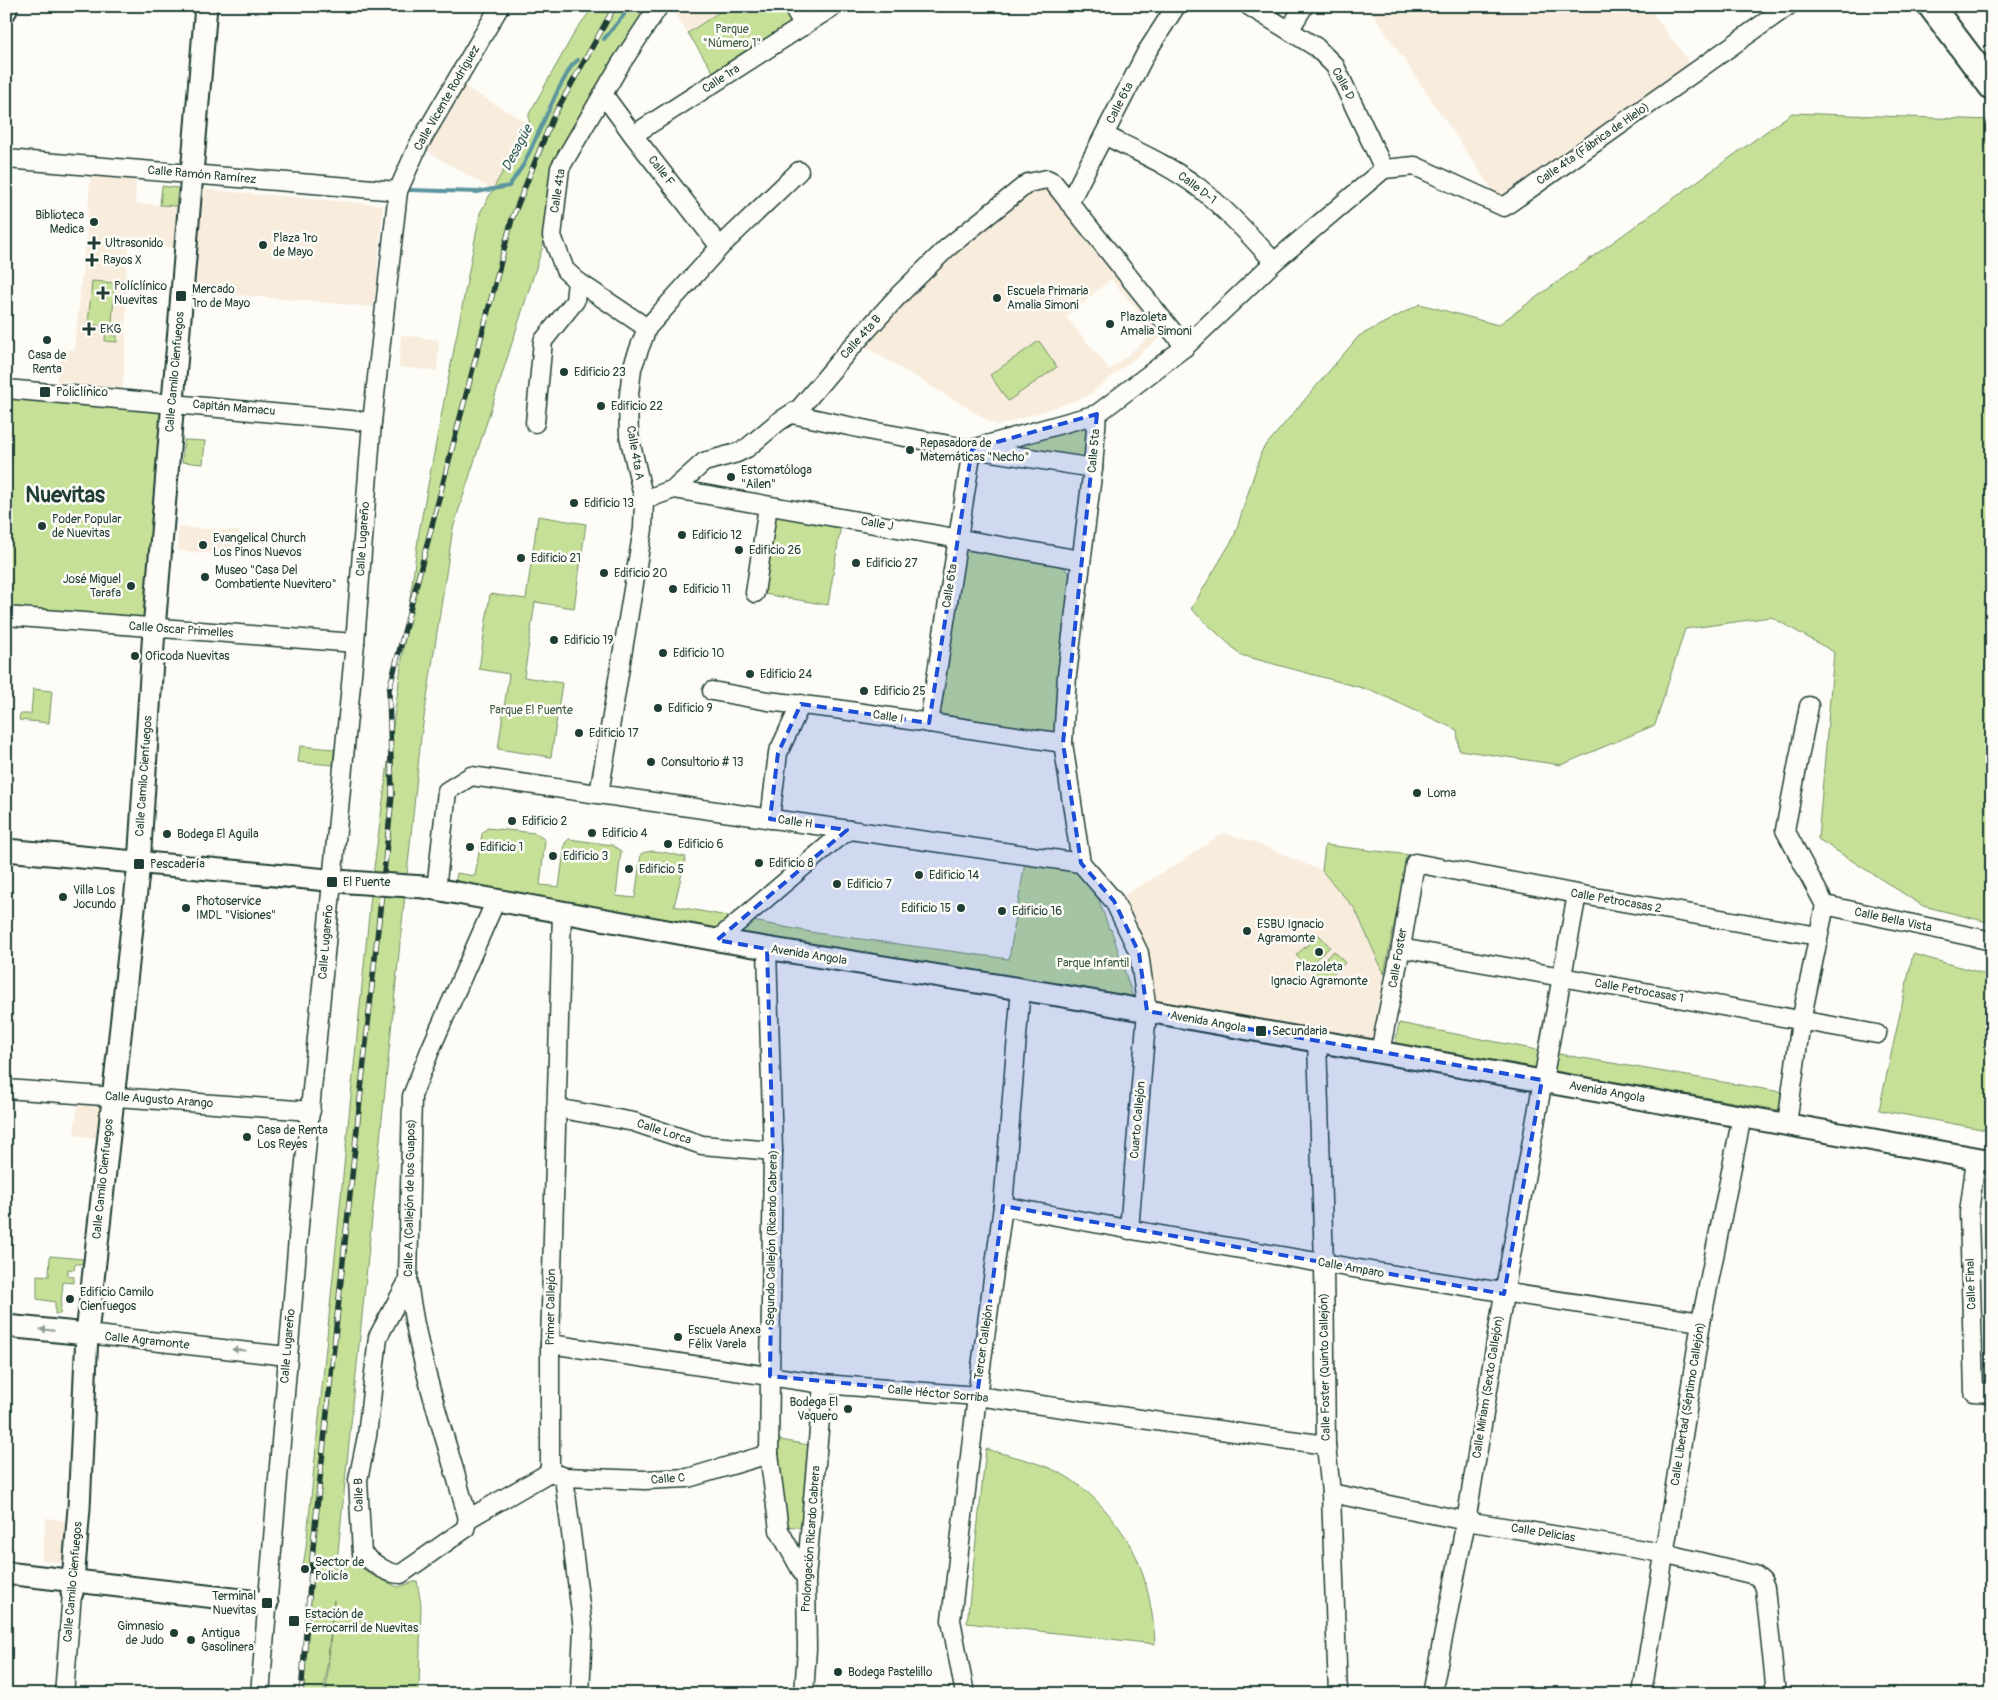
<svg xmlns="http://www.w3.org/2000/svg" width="1998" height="1700" viewBox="0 0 1998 1700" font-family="Pangolin,sans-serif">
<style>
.built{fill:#f8ecdc;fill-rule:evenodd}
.green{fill:#c6e197;stroke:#728f66}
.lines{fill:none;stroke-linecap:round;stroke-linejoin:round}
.stream{stroke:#5c959e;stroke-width:4}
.minor-casing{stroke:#1f3d34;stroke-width:21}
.major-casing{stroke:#1f3d34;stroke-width:25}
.highway-casing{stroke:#1f3d34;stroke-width:29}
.minor{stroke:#fdfcf7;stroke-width:18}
.major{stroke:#fdfcf7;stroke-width:21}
.highway{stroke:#fdfcf7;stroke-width:25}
.rail-casing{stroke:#1f3d34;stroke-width:5.5}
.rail{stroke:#fdfcf7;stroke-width:4;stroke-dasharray:11;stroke-linecap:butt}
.major-bridge-casing{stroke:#1f3d34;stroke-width:25;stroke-linecap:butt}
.major-bridge{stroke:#fdfcf7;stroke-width:21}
.oneway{fill:#8e9c96}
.marked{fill:#1d4ed8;fill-opacity:0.2;stroke:#1d4ed8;stroke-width:4;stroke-dasharray:10 6;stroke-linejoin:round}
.poi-dot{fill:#1f3d34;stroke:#fdfcf7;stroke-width:2}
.labels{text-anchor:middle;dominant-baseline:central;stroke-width:5;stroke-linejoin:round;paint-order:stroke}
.park-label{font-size:12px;fill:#405e48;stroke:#fdfcf7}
.street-label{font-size:12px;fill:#1f3d34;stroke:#fdfcf7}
.poi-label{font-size:12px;fill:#1f3d34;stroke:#fdfcf7;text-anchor:start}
.water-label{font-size:14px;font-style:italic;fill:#386260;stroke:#fdfcf7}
.town-label{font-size:22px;font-weight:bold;fill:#1f3d34;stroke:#fdfcf7}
</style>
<rect width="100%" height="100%" fill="#fdfcf7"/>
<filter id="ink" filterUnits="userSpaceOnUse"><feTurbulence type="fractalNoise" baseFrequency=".02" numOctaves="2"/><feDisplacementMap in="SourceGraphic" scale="10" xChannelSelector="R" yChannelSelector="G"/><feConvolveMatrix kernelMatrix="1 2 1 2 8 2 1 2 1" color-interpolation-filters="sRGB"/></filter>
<g filter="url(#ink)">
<!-- built -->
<g class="built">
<path d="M670,6h57l-39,27z"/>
<path d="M1368,6h279l49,65 -192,136z"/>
<path d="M455,81l74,43 -36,66 -75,-44z"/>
<path d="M91,165l46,4 -2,34 41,3v6l12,1 -2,35 -57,-4 -3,30v62l-4,63 -40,-4 1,-11 -26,-3 2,-32 15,1 13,-121z"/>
<path d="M200,189l183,16 -9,102 -182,-16z"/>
<path d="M1030,189h16l116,147 -76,61 -88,29 -136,-81 86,-93zM1111,279l44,53 -45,38 -44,-53z"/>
<path d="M401,335l38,5 -2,31 -38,-4z"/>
<path d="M178,527l61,4 -3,24 -58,-4z"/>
<path d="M1223,833l31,9 68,29 33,38 29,65 -7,79 -230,-42 -8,-58 -25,-52 65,-38z"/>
<path d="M113,1096l-5,43 -34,-4 4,-33z"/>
<path d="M46,1518l20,3 -4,42 -20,-3z"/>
</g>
<!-- green -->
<g class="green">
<path d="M594,6h59l-96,162 -9,62 -95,298 -32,209 -85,834 19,-8 17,12 26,12 19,-6 4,24 -2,87 -1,2h-92l8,-94 -10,94h-22l9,-124 -8,-4 3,-18 67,-673 46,-343 61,-319 49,-89v-10l47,-84z"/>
<path d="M728,6h58l12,19 -81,53 -29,-45z"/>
<path d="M1792,113l200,7v803l-69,-17 -105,-67 16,-187 -63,-35 -86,12 -30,96 -94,40 -102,-15 -2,-20 -84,-39 -132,-36 -50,-46 43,-72 28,-87 97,-114 61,-32 78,21z"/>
<path d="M162,186l16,2 -2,18 -16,-1z"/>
<path d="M92,281l23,2 -4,52 6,1v6l-12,-1 1,-15 -18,-1z"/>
<path d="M1039,341l18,26 -49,34 -18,-26z"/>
<path d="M6,398l156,14 -17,208 -139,-12z"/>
<path d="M1097,414l-4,54 -121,-19z"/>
<path d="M184,440l21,1 -2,23 -21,-2z"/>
<path d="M772,513l69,12 -13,80 -70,-12z"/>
<path d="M538,516l48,8 -12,84 -39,-6 -11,75 38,6 -11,74 -53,-8 11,-75 -30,-5 11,-75 36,5z"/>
<path d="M963,545l97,16 15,22 -16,151 -124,-21z"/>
<path d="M33,689l19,2 -3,32 -30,-3 1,-6h11z"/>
<path d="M300,746l34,3 -1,16 -35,-3z"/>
<path d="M487,828l48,5 10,7 -5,45 19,2 6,-44 4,-4 43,6 9,6 -5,45 19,2 6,-44c12,-7 31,1 45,3l-12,49 142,27 193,26 16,-97 52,8 22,30 10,29h2l23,71 -679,-117 2,-10 18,3 7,-42z"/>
<path d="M1325,845l85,10 -7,26 -19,93 -29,-65 -33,-38z"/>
<path d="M1319,935l11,12 -23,20 -11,-12z"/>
<path d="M1334,951l11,12 -23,21 -11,-13z"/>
<path d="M1913,954l79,22v155l-113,-21z"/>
<path d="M1399,1023l154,30 228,39 -2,18 -384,-66z"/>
<path d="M50,1256l33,3 -1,5h-7l-1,6 -6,-1v7l6,1v6l-11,-1 -3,32h-5v-12l-18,-3v-24l12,1z"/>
<path d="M775,1439l39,7 -8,82 -21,-2z"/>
<path d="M986,1449c24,7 50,12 72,23 29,14 59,48 74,76 14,25 22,68 23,96l-188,-21z"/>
</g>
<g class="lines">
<!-- stream -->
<g class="stream">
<path d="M604,39l20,-24 3,-9"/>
<path d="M410,190l67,2 32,-6 15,-22 34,-74 14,-25 6,-5"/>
</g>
<!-- minor casing -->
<g class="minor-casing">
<g id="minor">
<path d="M792,6l12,20"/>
<path d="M1249,6l67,41 19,19 49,103"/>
<path d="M1290,29l14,-23"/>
<path d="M603,94l30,41 87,112"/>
<path d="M633,135l201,-129"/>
<path d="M1104,135c32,16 65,30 94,52 28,22 52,48 76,75"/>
<path d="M6,159l392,32"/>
<path d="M1384,169l31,-3 89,41 284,-201"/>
<path d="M1069,203l77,-150 30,-47"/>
<path d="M647,328l-70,-47 -12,-11 -13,-34 8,-68 60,-103 39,-59"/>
<path d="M6,389l366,33"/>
<path d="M792,414l85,18 95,17 125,-35"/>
<path d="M535,423l8,-82 32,-40 2,-20"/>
<path d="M674,489l407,71"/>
<path d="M644,500l30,-11 30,-27 33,-9 10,-5 31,-26 22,-14 48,-57 51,-56 48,-47 81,-65 19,-4 6,3 132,165"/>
<path d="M755,593l13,-87"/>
<path d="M6,616l349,27"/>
<path d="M712,691l56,10 68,8 227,34"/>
<path d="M1809,706l-24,124 40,75"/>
<path d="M929,723l43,-274 121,19"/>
<path d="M599,794l44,-265 1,-29 -15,-64 -1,-32 4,-36 15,-40 73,-81 79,-76"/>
<path d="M770,819l8,-66 23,-49"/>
<path d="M1081,863l-18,-120 4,-68 26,-207 4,-54 88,-67 89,-85 110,-93"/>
<path d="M436,890l11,-99 24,-15 610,87 33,38 25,52 8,58 -18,219"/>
<path d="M496,900l-65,148 -19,48 -4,185c10,82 39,159 60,238l82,-47"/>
<path d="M562,912l-12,432v128l14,5 19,152 -3,65"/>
<path d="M717,940l120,-102 13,-8"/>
<path d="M1401,948l476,86"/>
<path d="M767,949l6,202 -4,303 10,76 27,49"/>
<path d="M1317,1041l7,223 2,181 5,48 7,201"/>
<path d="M1380,1052l21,-104 14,-85 162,31 241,42"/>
<path d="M6,1089l305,22"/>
<path d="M556,1108l78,14 68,23 71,6"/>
<path d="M1787,1124l14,-103 24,-116 167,36"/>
<path d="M1976,1159l-7,54 5,179 18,1"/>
<path d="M1003,1206c232,44 464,82 698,116"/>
<path d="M408,1281l-30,56 -11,99 -9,44 4,74c12,9 24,20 39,20l64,-45 3,-10"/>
<path d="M87,1334l200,22"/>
<path d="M550,1344l273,40 154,12 349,49"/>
<path d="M564,1477l81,3 43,-2 81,-24"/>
<path d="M1331,1493l135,28 197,32 92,22 7,6 3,7 11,106"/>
<path d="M64,1694l8,-101"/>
<path d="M260,1694l40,-480 55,-571 17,-221 26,-231 20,-45 82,-140"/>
<path d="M804,1694l3,-45 -1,-70 17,-195"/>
<path d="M965,1694l-14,-74 26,-224 26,-190 18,-218"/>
<path d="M1432,1694l34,-173 38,-227 73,-400"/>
<path d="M1642,1694l59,-372 41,-206"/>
</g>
</g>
<!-- major casing -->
<g class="major-casing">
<g id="major">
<path d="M6,10l1,-4"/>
<path d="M6,850l343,32"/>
<path d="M424,887l293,53 346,56 929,165"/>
<path d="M6,1326l81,8"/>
<path d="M6,1573l261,30"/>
<path d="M72,1593l7,-85 8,-174 52,-470 15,-235 52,-623"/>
</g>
</g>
<!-- highway casing -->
<g class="highway-casing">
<path id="highway" d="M1931,6l61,81"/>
</g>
<!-- minor -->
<use href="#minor" class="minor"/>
<!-- major -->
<use href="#major" class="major"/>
<!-- highway -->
<use href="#highway" class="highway"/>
<!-- rail casing -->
<g class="rail-casing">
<path id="rail" d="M301,1694l13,-158 78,-740 -3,-106 123,-471 41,-102 62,-111"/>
</g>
<!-- rail -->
<use href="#rail" class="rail"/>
<!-- major-bridge casing -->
<g class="major-bridge-casing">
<path id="major-bridge" d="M349,882l75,5"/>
</g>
<!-- major-bridge -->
<use href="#major-bridge" class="major-bridge"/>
</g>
<!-- one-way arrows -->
<defs><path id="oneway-solid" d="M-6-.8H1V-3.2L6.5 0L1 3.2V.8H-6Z" transform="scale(1.25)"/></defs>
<g class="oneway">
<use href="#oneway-solid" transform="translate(47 1330) rotate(-174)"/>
<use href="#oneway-solid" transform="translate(239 1350) rotate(-174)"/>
</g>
</g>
<!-- marked area -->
<path class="marked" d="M1097,414l-34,329 18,120 33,38 25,52 8,58 395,69 -38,214 -501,-88 -26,190 -207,-20 3,-225 -6,-202 -50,-9 130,-110 -77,-11 8,-66 23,-49 128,19 43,-274z"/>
<!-- markers -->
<g class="poi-dot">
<circle cx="94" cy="222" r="5"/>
<path d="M91.5 235.5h5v5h5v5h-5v5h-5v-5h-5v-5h5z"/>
<circle cx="263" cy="245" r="5"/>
<path d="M89.5 252.5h5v5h5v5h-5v5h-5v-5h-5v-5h5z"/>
<path d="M100.5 285.5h5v5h5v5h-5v5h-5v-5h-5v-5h5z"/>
<rect x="175" y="290" width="12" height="12" rx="2.5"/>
<circle cx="997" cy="298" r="5"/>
<circle cx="1110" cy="324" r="5"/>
<path d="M86.5 321.5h5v5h5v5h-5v5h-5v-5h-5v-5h5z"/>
<circle cx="47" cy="340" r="5"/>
<circle cx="564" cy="372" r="5"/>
<rect x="39" y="386" width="12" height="12" rx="2.5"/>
<circle cx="601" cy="406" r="5"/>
<circle cx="910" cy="450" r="5"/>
<circle cx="731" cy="477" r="5"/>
<circle cx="574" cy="503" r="5"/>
<circle cx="42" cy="526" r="5"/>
<circle cx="682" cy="535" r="5"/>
<circle cx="203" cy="545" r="5"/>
<circle cx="739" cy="550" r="5"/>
<circle cx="521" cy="558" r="5"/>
<circle cx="856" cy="563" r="5"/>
<circle cx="604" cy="573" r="5"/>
<circle cx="205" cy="577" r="5"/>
<circle cx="131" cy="586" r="5"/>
<circle cx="673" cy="589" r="5"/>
<circle cx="554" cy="640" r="5"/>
<circle cx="663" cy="653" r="5"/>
<circle cx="135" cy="656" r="5"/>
<circle cx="750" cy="674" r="5"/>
<circle cx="864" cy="691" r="5"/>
<circle cx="658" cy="708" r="5"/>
<circle cx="579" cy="733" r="5"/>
<circle cx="651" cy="762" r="5"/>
<circle cx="1417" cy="793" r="5"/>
<circle cx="512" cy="821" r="5"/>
<circle cx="592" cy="833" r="5"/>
<circle cx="167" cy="834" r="5"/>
<circle cx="668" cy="844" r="5"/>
<circle cx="470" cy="847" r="5"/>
<circle cx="553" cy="856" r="5"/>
<circle cx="759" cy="863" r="5"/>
<rect x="133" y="858" width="12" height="12" rx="2.5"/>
<circle cx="629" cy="869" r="5"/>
<circle cx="919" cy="875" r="5"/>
<rect x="326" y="876" width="12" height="12" rx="2.5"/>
<circle cx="837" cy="884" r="5"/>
<circle cx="63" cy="897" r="5"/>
<circle cx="186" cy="908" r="5"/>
<circle cx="961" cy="908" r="5"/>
<circle cx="1002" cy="911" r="5"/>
<circle cx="1247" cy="931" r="5"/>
<circle cx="1319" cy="952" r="5"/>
<rect x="1255" y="1025" width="12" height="12" rx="2.5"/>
<circle cx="247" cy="1137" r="5"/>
<circle cx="70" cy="1299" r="5"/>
<circle cx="678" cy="1337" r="5"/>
<circle cx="848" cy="1409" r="5"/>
<circle cx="305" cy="1569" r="5"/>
<rect x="261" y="1597" width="12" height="12" rx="2.5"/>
<rect x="288" y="1615" width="12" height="12" rx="2.5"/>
<circle cx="174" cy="1633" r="5"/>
<circle cx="191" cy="1640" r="5"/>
<circle cx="838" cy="1672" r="5"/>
</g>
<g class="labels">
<!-- park labels -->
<g class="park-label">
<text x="732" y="29">Parque<tspan x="732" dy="14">"Número 1"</tspan></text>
<text x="531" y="710">Parque El Puente</text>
<text x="1093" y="963">Parque Infantil</text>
</g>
<!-- street labels -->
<g class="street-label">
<text transform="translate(721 79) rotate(-33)">Calle 1ra</text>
<text transform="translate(1343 84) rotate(62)">Calle D</text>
<text transform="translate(447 98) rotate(-60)">Calle Vicente Rodríguez</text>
<text transform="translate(1120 103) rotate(-63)">Calle 6ta</text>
<text transform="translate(1593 144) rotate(-35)">Calle 4ta (Fábrica de Hielo)</text>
<text transform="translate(661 171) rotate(52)">Calle F</text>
<text transform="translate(202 175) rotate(5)">Calle Ramón Ramírez</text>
<text transform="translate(1197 188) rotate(37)">Calle D-1</text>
<text transform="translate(558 191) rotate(-81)">Calle 4ta</text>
<text transform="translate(861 337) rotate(-48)">Calle 4ta B</text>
<text transform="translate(175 372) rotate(-85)">Calle Camilo Cienfuegos</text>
<text transform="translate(234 408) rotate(5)">Capitán Mamacu</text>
<text transform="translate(1094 451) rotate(-85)">Calle 5ta</text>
<text transform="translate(635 453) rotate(80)">Calle 4ta A</text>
<text transform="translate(877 524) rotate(10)">Calle J</text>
<text transform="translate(363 539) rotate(-86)">Calle Lugareño</text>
<text transform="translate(950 586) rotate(-81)">Calle 6ta</text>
<text transform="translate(181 630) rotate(4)">Calle Oscar Primelles</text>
<text transform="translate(888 717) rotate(9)">Calle I</text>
<text transform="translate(144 776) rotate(-86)">Calle Camilo Cienfuegos</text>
<text transform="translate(795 822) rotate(8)">Calle H</text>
<text transform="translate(1616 901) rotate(10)">Calle Petrocasas 2</text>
<text transform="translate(1893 920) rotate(12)">Calle Bella Vista</text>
<text transform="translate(326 942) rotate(-85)">Calle Lugareño</text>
<text transform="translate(809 955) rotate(9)">Avenida Angola</text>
<text transform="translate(1398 958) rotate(-80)">Calle Foster</text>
<text transform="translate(1639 991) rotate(10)">Calle Petrocasas 1</text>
<text transform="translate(1208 1022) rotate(10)">Avenida Angola</text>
<text transform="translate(1607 1092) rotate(10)">Avenida Angola</text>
<text transform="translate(159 1100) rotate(4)">Calle Augusto Arango</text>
<text transform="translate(1138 1120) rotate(-85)">Cuarto Callejón</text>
<text transform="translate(664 1132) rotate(18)">Calle Lorca</text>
<text transform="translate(103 1179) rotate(-84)">Calle Camilo Cienfuegos</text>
<text transform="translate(410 1198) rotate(-89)">Calle A (Callejón de los Guapos)</text>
<text transform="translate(772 1238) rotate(-89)">Segundo Callejón (Ricardo Cabrera)</text>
<text transform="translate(1351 1268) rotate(10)">Calle Amparo</text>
<text transform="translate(1971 1284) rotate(-92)">Calle Final</text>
<text transform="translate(551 1307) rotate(-89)">Primer Callejón</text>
<text transform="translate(147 1341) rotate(6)">Calle Agramonte</text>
<text transform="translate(984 1342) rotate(-82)">Tercer Callejón</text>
<text transform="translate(288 1346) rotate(-85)">Calle Lugareño</text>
<text transform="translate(1325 1367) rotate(-91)">Calle Foster (Quinto Callejón)</text>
<text transform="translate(1488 1387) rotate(-81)">Calle Miriam (Sexto Callejón)</text>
<text transform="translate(938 1394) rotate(5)">Calle Héctor Sorriba</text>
<text transform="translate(1688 1404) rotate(-81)">Calle Libertad (Séptimo Callejón)</text>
<text transform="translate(668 1479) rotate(-4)">Calle C</text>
<text transform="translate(359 1495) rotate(-91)">Calle B</text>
<text transform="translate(1543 1533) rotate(9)">Calle Delicias</text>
<text transform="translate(811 1539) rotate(-86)">Prolongación Ricardo Cabrera</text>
<text transform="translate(73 1582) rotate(-85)">Calle Camilo Cienfuegos</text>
</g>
<!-- poi labels -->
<g class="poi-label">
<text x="84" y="215" text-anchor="end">Biblioteca<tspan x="84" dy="14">Medica</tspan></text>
<text x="273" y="238">Plaza 1ro<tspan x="273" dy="14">de Mayo</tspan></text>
<text x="105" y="243">Ultrasonido</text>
<text x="103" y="260">Rayos X</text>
<text x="114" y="286">Políclínico<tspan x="114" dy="14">Nuevitas</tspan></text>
<text x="192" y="289">Mercado<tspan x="192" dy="14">1ro de Mayo</tspan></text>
<text x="1007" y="291">Escuela Primaria<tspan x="1007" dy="14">Amalia Simoni</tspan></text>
<text x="1120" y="317">Plazoleta<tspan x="1120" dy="14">Amalia Simoni</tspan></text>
<text x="100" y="329">EKG</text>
<text x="47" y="355" text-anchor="middle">Casa de<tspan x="47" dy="14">Renta</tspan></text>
<text x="574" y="372">Edificio 23</text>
<text x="56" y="392">Policlínico</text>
<text x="611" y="406">Edificio 22</text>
<text x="920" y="443">Repasadora de<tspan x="920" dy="14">Matemáticas "Necho"</tspan></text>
<text x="741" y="470">Estomatóloga<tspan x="741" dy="14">"Ailen"</tspan></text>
<text x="584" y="503">Edificio 13</text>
<text x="52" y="519">Poder Popular<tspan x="52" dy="14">de Nuevitas</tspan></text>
<text x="692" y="535">Edificio 12</text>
<text x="213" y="538">Evangelical Church<tspan x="213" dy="14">Los Pinos Nuevos</tspan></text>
<text x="749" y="550">Edificio 26</text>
<text x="531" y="558">Edificio 21</text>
<text x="866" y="563">Edificio 27</text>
<text x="215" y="570">Museo "Casa Del<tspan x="215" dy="14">Combatiente Nuevitero"</tspan></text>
<text x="614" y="573">Edificio 20</text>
<text x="121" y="579" text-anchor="end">José Miguel<tspan x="121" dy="14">Tarafa</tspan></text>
<text x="683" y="589">Edificio 11</text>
<text x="564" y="640">Edificio 19</text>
<text x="673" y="653">Edificio 10</text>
<text x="145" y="656">Oficoda Nuevitas</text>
<text x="760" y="674">Edificio 24</text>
<text x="874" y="691">Edificio 25</text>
<text x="668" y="708">Edificio 9</text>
<text x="589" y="733">Edificio 17</text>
<text x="661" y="762">Consultorio # 13</text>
<text x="1427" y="793">Loma</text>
<text x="522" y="821">Edificio 2</text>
<text x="602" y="833">Edificio 4</text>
<text x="177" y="834">Bodega El Aguila</text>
<text x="678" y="844">Edificio 6</text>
<text x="480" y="847">Edificio 1</text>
<text x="563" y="856">Edificio 3</text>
<text x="769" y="863">Edificio 8</text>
<text x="150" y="864">Pescadería</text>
<text x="639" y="869">Edificio 5</text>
<text x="929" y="875">Edificio 14</text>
<text x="343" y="882">El Puente</text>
<text x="847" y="884">Edificio 7</text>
<text x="73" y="890">Villa Los<tspan x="73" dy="14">Jocundo</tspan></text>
<text x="196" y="901">Photoservice<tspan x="196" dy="14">IMDL "Visiones"</tspan></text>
<text x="951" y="908" text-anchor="end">Edificio 15</text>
<text x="1012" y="911">Edificio 16</text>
<text x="1257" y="924">ESBU Ignacio<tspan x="1257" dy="14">Agramonte</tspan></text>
<text x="1319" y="967" text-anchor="middle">Plazoleta<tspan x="1319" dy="14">Ignacio Agramonte</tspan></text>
<text x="1272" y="1031">Secundaria</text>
<text x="257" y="1130">Casa de Renta<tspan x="257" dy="14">Los Reyes</tspan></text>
<text x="80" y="1292">Edificio Camilo<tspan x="80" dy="14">Cienfuegos</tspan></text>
<text x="688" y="1330">Escuela Anexa<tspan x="688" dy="14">Félix Varela</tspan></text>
<text x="838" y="1402" text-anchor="end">Bodega El<tspan x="838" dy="14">Vaquero</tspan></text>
<text x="315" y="1562">Sector de<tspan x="315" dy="14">Policía</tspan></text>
<text x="256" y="1596" text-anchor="end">Terminal<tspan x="256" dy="14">Nuevitas</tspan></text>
<text x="305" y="1614">Estación de<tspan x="305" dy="14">Ferrocarril de Nuevitas</tspan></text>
<text x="164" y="1626" text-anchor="end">Gimnasio<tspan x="164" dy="14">de Judo</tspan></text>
<text x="201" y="1633">Antigua<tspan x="201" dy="14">Gasolinera</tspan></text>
<text x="848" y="1672">Bodega Pastelillo</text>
</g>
<!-- water labels -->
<g class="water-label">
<text transform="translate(517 148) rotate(-62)">Desagüe</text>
</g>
<!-- town labels -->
<g class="town-label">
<text x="65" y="495">Nuevitas</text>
</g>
</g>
<!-- margin -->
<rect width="1998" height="1700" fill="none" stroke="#fdfcf7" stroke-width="25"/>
<rect x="12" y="12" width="1973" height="1675" fill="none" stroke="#1f3d34" stroke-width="2" filter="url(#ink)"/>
</svg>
